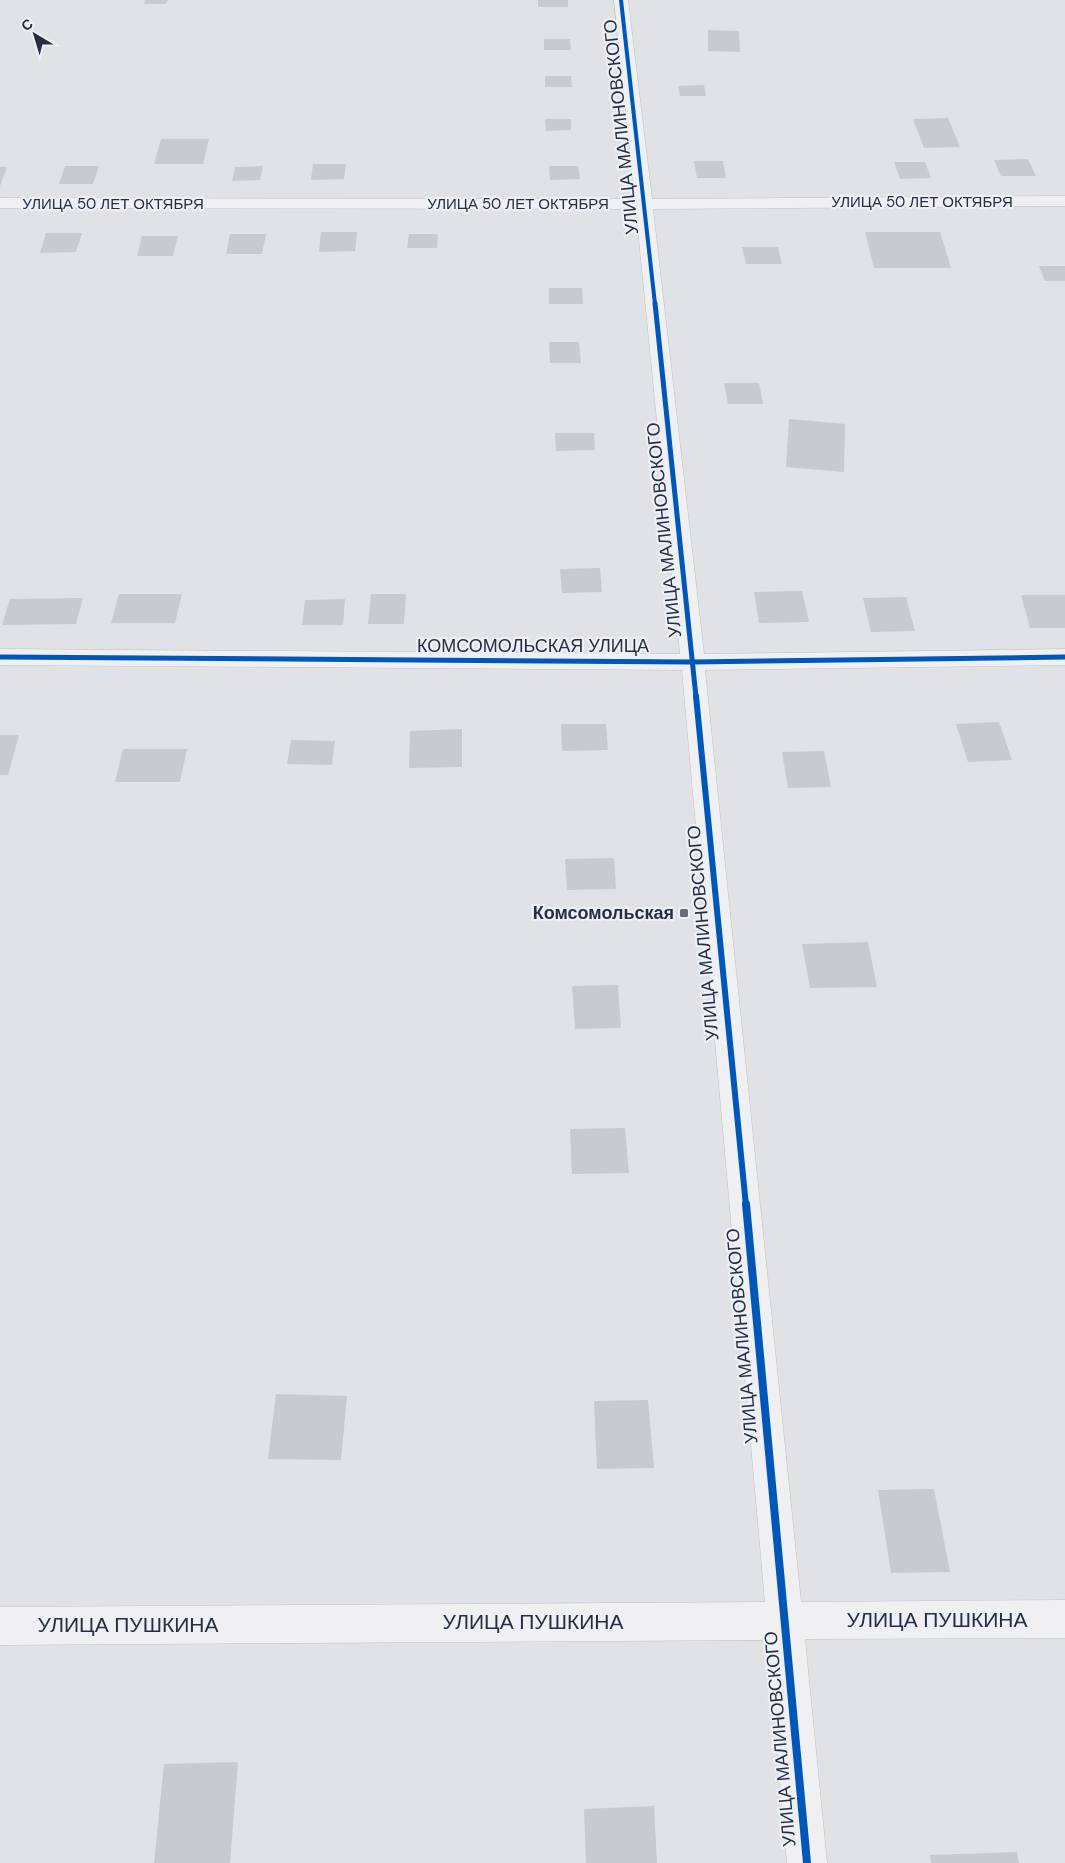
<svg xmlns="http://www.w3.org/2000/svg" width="1065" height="1863" viewBox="0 0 1065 1863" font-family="'DM Sans',sans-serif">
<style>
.building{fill:#c8cace}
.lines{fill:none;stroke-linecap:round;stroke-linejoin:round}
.minor-casing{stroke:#bec0c4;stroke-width:1}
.minor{fill:#f0f0f2;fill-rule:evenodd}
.cycleway-far3-casing{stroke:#edf0f6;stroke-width:5.5}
.cycleway-far2-casing{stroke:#edf0f6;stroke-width:8}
.cycleway-far1-casing{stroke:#edf0f6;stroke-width:9}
.cycleway-casing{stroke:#edf0f6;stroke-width:11}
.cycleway-far3{stroke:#0057b8;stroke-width:4}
.cycleway-far2{stroke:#0057b8;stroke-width:5}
.cycleway-far1{stroke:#0057b8;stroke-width:6}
.cycleway{stroke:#0057b8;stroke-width:8}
.poi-dot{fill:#686d79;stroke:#edf0f6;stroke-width:2}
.labels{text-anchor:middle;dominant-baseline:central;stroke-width:4.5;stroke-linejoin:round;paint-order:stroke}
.far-street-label{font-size:15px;fill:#272e3f;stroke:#edf0f6}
.street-label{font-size:18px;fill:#272e3f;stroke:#edf0f6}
.poi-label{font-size:18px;font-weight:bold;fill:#272e3f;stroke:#edf0f6;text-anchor:end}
.near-street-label{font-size:21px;fill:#272e3f;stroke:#edf0f6}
</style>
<rect width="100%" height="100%" fill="#e0e2e6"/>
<!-- building -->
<g class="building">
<path d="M145,0h23l-2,4h-22z"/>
<rect x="538" y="0" width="30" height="7"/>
<path d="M708,30l31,1 1,21 -32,-1z"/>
<path d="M544,39h26l1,11h-27z"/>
<path d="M545,76h26l1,11h-27z"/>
<path d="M704,85l2,11h-26l-2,-10z"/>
<path d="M948,118l12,29 -36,1 -11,-29z"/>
<path d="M545,119h26v11l-25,1z"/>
<path d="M161,139h48l-6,25h-49z"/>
<path d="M1028,159l8,17h-35l-7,-16z"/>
<path d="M694,161h29l3,17h-29z"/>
<path d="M894,162h31l6,16 -31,1z"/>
<path d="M313,164h33l-2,15 -33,1z"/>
<path d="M65,166h34l-6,18h-34z"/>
<path d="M263,166l-3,14 -28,1 3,-14z"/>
<path d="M549,166h29l2,13 -30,1z"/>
<path d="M0,167h7l-7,19z"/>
<path d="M321,232h36l-2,19 -36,1z"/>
<path d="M865,232h75l11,36h-77z"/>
<path d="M46,233h36l-6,19 -36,1z"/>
<path d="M230,234h36l-4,20h-36z"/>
<path d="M409,234h29l-1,14h-30z"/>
<path d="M142,236h36l-5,20h-36z"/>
<path d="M742,247h36l4,17h-36z"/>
<path d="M1039,266h26v15h-20z"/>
<path d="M549,288h33l1,16h-34z"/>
<path d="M549,342h30l2,21h-31z"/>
<path d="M724,383h35l4,21h-35z"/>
<path d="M789,419l56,5 -1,48 -58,-5z"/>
<path d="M555,433h39l1,17 -39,1z"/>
<path d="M600,568l2,24 -40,1 -2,-24z"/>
<path d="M802,591l7,31 -50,1 -5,-31z"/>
<path d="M119,594h63l-7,29h-64z"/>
<path d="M371,594h35l-2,30h-36z"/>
<path d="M1021,595h44v33h-35z"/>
<path d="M906,597l9,34 -44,1 -8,-34z"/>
<path d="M83,598l-7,26 -74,1 8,-26z"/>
<path d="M345,599l-2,26h-41l3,-25z"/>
<path d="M999,722l13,38 -44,2 -12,-38z"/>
<path d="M561,724h45l2,26 -46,1z"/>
<path d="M462,729v38l-53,1 1,-37z"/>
<path d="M0,735h19l-11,40h-8z"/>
<path d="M291,740l44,1 -3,24 -45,-1z"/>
<path d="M123,749h64l-7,33h-65z"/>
<path d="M824,751l7,36 -43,1 -6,-36z"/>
<path d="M614,858l2,31 -49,1 -2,-31z"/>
<path d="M868,942l9,45 -67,1 -8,-44z"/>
<path d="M618,985l3,43 -46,1 -3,-43z"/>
<path d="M625,1128l4,45 -57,1 -2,-45z"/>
<path d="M276,1394l71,2 -6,64 -73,-1z"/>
<path d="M648,1400l6,68 -57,1 -3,-68z"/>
<path d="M934,1489l16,83 -59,1 -13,-83z"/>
<path d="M238,1762l-8,101h-76l10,-99z"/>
<path d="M654,1806l3,57h-71l-2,-54z"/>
<path d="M1017,1852l2,11h-88l-1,-8z"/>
</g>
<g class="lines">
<!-- minor casing -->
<g class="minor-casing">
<path id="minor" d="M614,0h14l24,199 413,-3v10l-412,3 51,445 361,-5v16l-360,5 96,932 264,-2v38l-260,1 22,224h-40l-19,-223 -768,5v-38l765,-5 -83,-932 -682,-5v-16l680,5 -44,-445 -636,-1v-10l635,1z"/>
</g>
<!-- minor -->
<use href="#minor" class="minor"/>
<!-- cycleway-far3 casing -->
<g class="cycleway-far3-casing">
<path id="cycleway-far3" d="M621,0l34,304"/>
</g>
<!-- cycleway-far2 casing -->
<g class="cycleway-far2-casing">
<g id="cycleway-far2">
<path d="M655,303l41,394"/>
<path d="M0,657l692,5 373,-5"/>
</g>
</g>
<!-- cycleway-far1 casing -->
<g class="cycleway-far1-casing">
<path id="cycleway-far1" d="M696,696l50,510"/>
</g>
<!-- cycleway casing -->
<g class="cycleway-casing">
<path id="cycleway" d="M746,1204l61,659"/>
</g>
<!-- cycleway-far3 -->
<use href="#cycleway-far3" class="cycleway-far3"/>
<!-- cycleway-far2 -->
<use href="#cycleway-far2" class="cycleway-far2"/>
<!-- cycleway-far1 -->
<use href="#cycleway-far1" class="cycleway-far1"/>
<!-- cycleway -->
<use href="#cycleway" class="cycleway"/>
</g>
<!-- markers -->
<rect class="poi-dot" x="679" y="908" width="10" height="10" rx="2.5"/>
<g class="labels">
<!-- far-street labels -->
<g class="far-street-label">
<text x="922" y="202">УЛИЦА 50 ЛЕТ ОКТЯБРЯ</text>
<text x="113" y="204">УЛИЦА 50 ЛЕТ ОКТЯБРЯ</text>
<text x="518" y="204">УЛИЦА 50 ЛЕТ ОКТЯБРЯ</text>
</g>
<!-- street labels -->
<g class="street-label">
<text transform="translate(621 127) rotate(-96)">УЛИЦА МАЛИНОВСКОГО</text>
<text transform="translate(664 530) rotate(-96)">УЛИЦА МАЛИНОВСКОГО</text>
<text x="533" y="646">КОМСОМОЛЬСКАЯ УЛИЦА</text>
<text transform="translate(703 933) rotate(-95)">УЛИЦА МАЛИНОВСКОГО</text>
<text transform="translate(742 1336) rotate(-95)">УЛИЦА МАЛИНОВСКОГО</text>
<text transform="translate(780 1739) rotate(-95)">УЛИЦА МАЛИНОВСКОГО</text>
</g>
<!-- poi labels -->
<g class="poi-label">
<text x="674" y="913">Комсомольская</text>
</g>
<!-- near-street labels -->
<g class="near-street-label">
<text x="937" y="1620">УЛИЦА ПУШКИНА</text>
<text x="533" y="1622">УЛИЦА ПУШКИНА</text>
<text x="128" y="1625">УЛИЦА ПУШКИНА</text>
</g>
</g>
<!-- north arrow -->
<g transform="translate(35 35) rotate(322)" stroke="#edf0f6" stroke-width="4" paint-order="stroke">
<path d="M0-4L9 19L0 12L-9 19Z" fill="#272e3f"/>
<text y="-8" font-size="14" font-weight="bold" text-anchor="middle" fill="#272e3f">С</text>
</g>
</svg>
